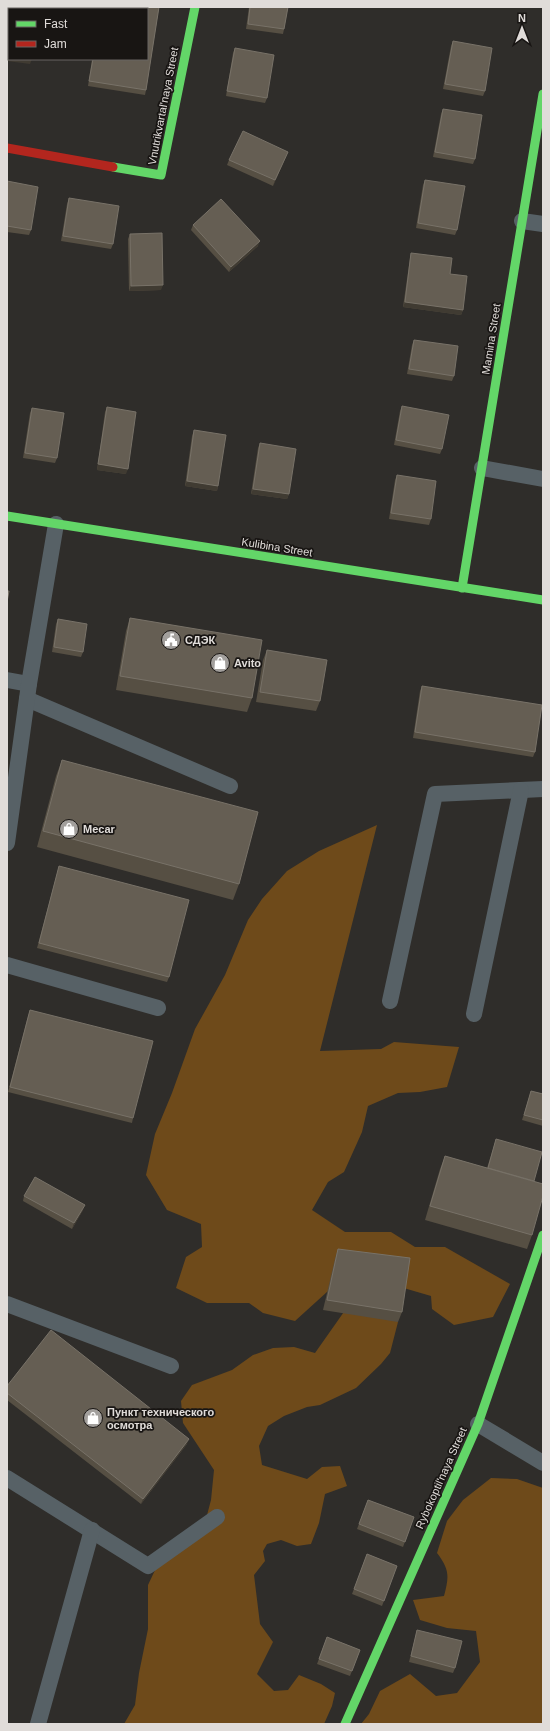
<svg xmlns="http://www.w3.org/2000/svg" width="550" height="1731" viewBox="0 0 550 1731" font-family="Helvetica,sans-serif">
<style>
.forest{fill:#6e4a1a}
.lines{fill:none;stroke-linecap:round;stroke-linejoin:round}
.lane{stroke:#576166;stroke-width:16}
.fast{stroke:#63d668;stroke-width:9}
.jam{stroke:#b3261e;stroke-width:9}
.wall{fill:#564f43}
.shaded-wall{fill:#403b32}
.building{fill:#655e53;stroke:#787268}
.labels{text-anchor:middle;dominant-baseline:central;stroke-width:3.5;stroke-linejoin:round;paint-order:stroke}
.street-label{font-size:11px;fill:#e0dcd9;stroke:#181513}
.poi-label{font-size:11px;font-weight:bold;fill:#e0dcd9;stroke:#181513;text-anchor:start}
</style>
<rect width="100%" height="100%" fill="#2f2d2a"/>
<!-- forest -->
<g class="forest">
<path d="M377,825l-57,226 61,-2 13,-7 65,5 -12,40 -27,5 -22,1 -30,13 -6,26 -18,40 -16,10 -16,28 33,22h46l24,15h30l65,37 -17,33 -39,8 -22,-16 -1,-13 -82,-24 -54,49 -32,-8 -14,-10h-42l-31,-15 10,-31 16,-10 -1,-23 -34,-14 -21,-35 9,-41 17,-41 23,-64 30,-54 23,-55 14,-21 25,-28 32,-20z"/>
<path d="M353,1299l35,1 10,22 -8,31 -9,11 -25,24 -36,17 -13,2 -23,9 -16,10 -9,20 3,19 45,14 15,-12 18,-1 7,20 -22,8 -6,29 -8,21 -14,2 -16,-6 -14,4 -4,7 2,10 -11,14 6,49 13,18 -16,32 17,17 14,-1 11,-15 22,9 14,9 -3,13 -8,18h-200l11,-19 4,-32 9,-44v-44l16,-34 38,-17 9,-34 3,-30 -31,-47 -2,-22 11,-16 40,-15 21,-15 20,-7 21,-1 21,6z"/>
<path d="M491,1478l26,1 26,9v236h-182l8,-10 11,-23 30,-17 26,22 21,-3 23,-31 -4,-31 -29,-3 -27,-8 -7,-20 31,-4c5,-19 6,-26 -7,-43l10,-32 16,-21z"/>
</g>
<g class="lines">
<!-- lane -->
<g class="lane">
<path d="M522,221l21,3"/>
<path d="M482,468l61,11"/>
<path d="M7,680l22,4"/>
<path d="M27,699l203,87"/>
<path d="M7,843l22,-159 27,-160"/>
<path d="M7,965l151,43"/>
<path d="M390,1001l45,-207 108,-5"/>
<path d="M474,1014l47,-224"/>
<path d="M7,1304l164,62"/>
<path d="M478,1424l65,39"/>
<path d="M7,1478l141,88 69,-49"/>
<path d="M38,1724l54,-194"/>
</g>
<!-- fast -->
<g class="fast">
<path d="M113,167l48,8 34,-168"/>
<path d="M7,516l536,84"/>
<path d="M462,588l81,-494"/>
<path d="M345,1724l133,-300 65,-189"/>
</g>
<!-- jam -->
<path class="jam" d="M7,148l106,19"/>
</g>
<!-- wall -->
<g class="wall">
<path d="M100,7h59l-13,83 -1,5 -57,-9 4,-27h55v-50h-48z"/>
<path d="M249,7h39l-4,22 -1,5 -37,-5z"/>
<path d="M453,41l32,50 -2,5 -40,-7 8,-43z"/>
<path d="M235,48l32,50 -2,5 -39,-7 7,-43z"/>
<path d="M443,109l32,50 -2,5 -40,-7 8,-43z"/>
<path d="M288,152l-15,34 -46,-21 2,-5z"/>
<path d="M425,180l32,50 -2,5 -39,-7 7,-43z"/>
<path d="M7,181l24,49 -2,5 -22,-3z"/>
<path d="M69,198l44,46 -2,5 -50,-8 6,-37z"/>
<path d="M193,225l65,21 -29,26 -38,-42z"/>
<path d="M130,234l31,56 -32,1 -1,-52z"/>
<path d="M411,253l39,21 13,36 -2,5 -58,-8 7,-49z"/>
<path d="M414,340l40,36 -2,5 -45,-7 5,-29z"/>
<path d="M402,406l40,43 -2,5 -46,-9 6,-34z"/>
<path d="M107,407l19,67 -29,-4 8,-58z"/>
<path d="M32,408l25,50 -2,5 -32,-5 7,-45z"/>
<path d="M194,430l24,56 -1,5 -32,-5 7,-50z"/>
<path d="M260,443l29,51 -2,5 -36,-5 7,-46z"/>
<path d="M397,475l34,44 -2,6 -40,-6 6,-39z"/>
<path d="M130,618l122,80 -5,14 -131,-22 10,-59z"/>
<path d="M58,619l25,33 -2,5 -29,-5 4,-28z"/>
<path d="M267,650l53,51 -4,10 -60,-9 7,-42z"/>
<path d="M422,686l113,66 -2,5 -120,-19 7,-47z"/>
<path d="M62,760l177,124 -6,16 -196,-53 19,-71z"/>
<path d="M59,866l110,111 -2,5 -130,-34z"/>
<path d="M30,1010l103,108 -1,5 -124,-31 20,-76z"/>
<path d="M531,1091l12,3v32l-21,-6z"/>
<path d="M496,1139l36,96 -5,14 -102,-29 15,-51 5,-13 42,12z"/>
<path d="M24,1196l59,14 -11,19 -49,-28z"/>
<path d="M338,1249l64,63 -4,10 -75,-12 12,-51z"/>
<path d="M7,1386l180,58 -46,60 -134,-104z"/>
<path d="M368,1500l46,17 -11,30 -46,-18z"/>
<path d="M367,1554l30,12 -15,40 -30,-12z"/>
<path d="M417,1630l38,38 -2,5 -44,-11z"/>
<path d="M327,1637l33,13 -10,26 -33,-12z"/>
</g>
<!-- shaded-wall -->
<g class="shaded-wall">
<path d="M7,56h2v3h23l-2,5 -23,-3z"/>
<path d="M288,152l-2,5 -13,29 2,-6z"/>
<path d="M260,241l-2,5 -29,26 2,-5z"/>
<path d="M163,285l-2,5 -32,1 2,-5z"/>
<path d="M405,302l58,8 -2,5 -58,-8z"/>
<path d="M98,464l30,5 -2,5 -29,-4z"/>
<path d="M187,481l31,5 -1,5 -32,-5z"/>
<path d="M253,489l36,5 -2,5 -36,-5z"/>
<path d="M85,1205l-2,5 -11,19 2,-6z"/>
<path d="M189,1439l-2,5 -46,60 2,-5z"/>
</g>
<!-- building -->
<g class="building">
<path d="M7,7h32v2h-30v47h-2z"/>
<path d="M101,7h58l-13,83 -57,-9 4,-22h54v-50h-47z"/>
<path d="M250,7h38l-4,22 -36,-5z"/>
<path d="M453,41l39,7 -7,43 -40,-7z"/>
<path d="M235,48l39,7 -7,43 -40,-7z"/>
<path d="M443,109l39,6 -7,44 -40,-7z"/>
<path d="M243,131l45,21 -13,28 -46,-20z"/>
<path d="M425,180l40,6 -8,44 -39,-7z"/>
<path d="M7,181l31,6 -7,43 -24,-4z"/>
<path d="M69,198l50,8 -6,38 -50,-8z"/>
<path d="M221,199l39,42 -29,26 -38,-42z"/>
<path d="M162,233l1,52 -32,1 -1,-52z"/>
<path d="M411,253l41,5 -2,16 17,2 -4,34 -58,-8z"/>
<path d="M414,340l44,6 -4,30 -45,-7z"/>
<path d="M402,406l47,9 -7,34 -46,-9z"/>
<path d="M107,407l29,5 -8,57 -30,-5z"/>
<path d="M32,408l32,5 -7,45 -32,-5z"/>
<path d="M194,430l32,5 -8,51 -31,-5z"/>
<path d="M260,443l36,6 -7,45 -36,-5z"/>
<path d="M397,475l39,6 -5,38 -40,-6z"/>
<path d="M7,591h2l-2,11z"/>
<path d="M130,618l132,22 -10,58 -132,-22z"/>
<path d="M58,619l29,5 -4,28 -29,-5z"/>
<path d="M267,650l60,10 -7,41 -60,-9z"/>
<path d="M422,686l120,19 -7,47 -120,-20z"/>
<path d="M62,760l196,52 -19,72 -196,-53z"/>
<path d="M59,866l130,34 -20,77 -130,-34z"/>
<path d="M30,1010l123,31 -20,77 -123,-31z"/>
<path d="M531,1091l12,3v26l-19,-5z"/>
<path d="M496,1139l46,13 -8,29 -46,-13z"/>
<path d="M445,1156l98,28v12l-11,39 -102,-29z"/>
<path d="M35,1177l50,28 -11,18 -50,-27z"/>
<path d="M338,1249l72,9 -8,54 -75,-12z"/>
<path d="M51,1330l138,109 -46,60 -136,-106v-7z"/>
<path d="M368,1500l46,17 -9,25 -46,-18z"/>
<path d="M367,1554l30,12 -13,35 -30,-12z"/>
<path d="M417,1630l45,11 -7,27 -44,-12z"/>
<path d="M327,1637l33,13 -8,21 -33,-12z"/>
</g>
<!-- icons -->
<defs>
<g id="civic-disc" transform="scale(1)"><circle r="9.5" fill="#a29f9c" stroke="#181513"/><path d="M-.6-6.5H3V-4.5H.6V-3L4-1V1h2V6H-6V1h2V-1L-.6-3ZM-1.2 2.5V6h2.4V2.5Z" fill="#fff"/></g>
<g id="shop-disc" transform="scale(1)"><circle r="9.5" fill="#a29f9c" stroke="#181513"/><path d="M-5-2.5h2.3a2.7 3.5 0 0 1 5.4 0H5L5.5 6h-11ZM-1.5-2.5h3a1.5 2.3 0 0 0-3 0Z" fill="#fff"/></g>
</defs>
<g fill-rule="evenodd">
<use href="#civic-disc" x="171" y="640"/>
<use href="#shop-disc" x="220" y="663"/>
<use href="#shop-disc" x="69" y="829"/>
<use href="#shop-disc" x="93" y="1418"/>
</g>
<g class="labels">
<!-- street labels -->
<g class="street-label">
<text transform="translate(163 106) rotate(-79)">Vnutrikvartal'naya Street</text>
<text transform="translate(491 339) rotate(-81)">Mamina Street</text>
<text transform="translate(277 547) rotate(9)">Kulibina Street</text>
<text transform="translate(441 1478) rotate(-66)">Rybokoptil'naya Street</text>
</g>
<!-- poi labels -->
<g class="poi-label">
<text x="185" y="640">СДЭК</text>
<text x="234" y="663">Avito</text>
<text x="83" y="829">Mecar</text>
<text x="107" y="1412">Пункт технического<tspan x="107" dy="13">осмотра</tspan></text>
</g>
</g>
<!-- border -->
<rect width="550" height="1731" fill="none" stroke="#e0dcd9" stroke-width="16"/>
<!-- legend -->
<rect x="8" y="8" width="140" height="52" fill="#181513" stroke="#686562"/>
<rect x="16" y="21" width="20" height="6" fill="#63d668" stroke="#686562"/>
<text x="44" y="28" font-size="12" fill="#e0dcd9">Fast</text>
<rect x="16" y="41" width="20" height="6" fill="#b3261e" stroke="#686562"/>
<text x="44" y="48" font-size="12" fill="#e0dcd9">Jam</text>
<!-- north arrow -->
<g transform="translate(522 28)" stroke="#181513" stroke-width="3" paint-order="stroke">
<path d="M0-3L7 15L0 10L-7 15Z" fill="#e0dcd9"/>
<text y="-6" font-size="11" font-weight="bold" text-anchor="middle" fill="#e0dcd9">N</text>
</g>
</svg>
